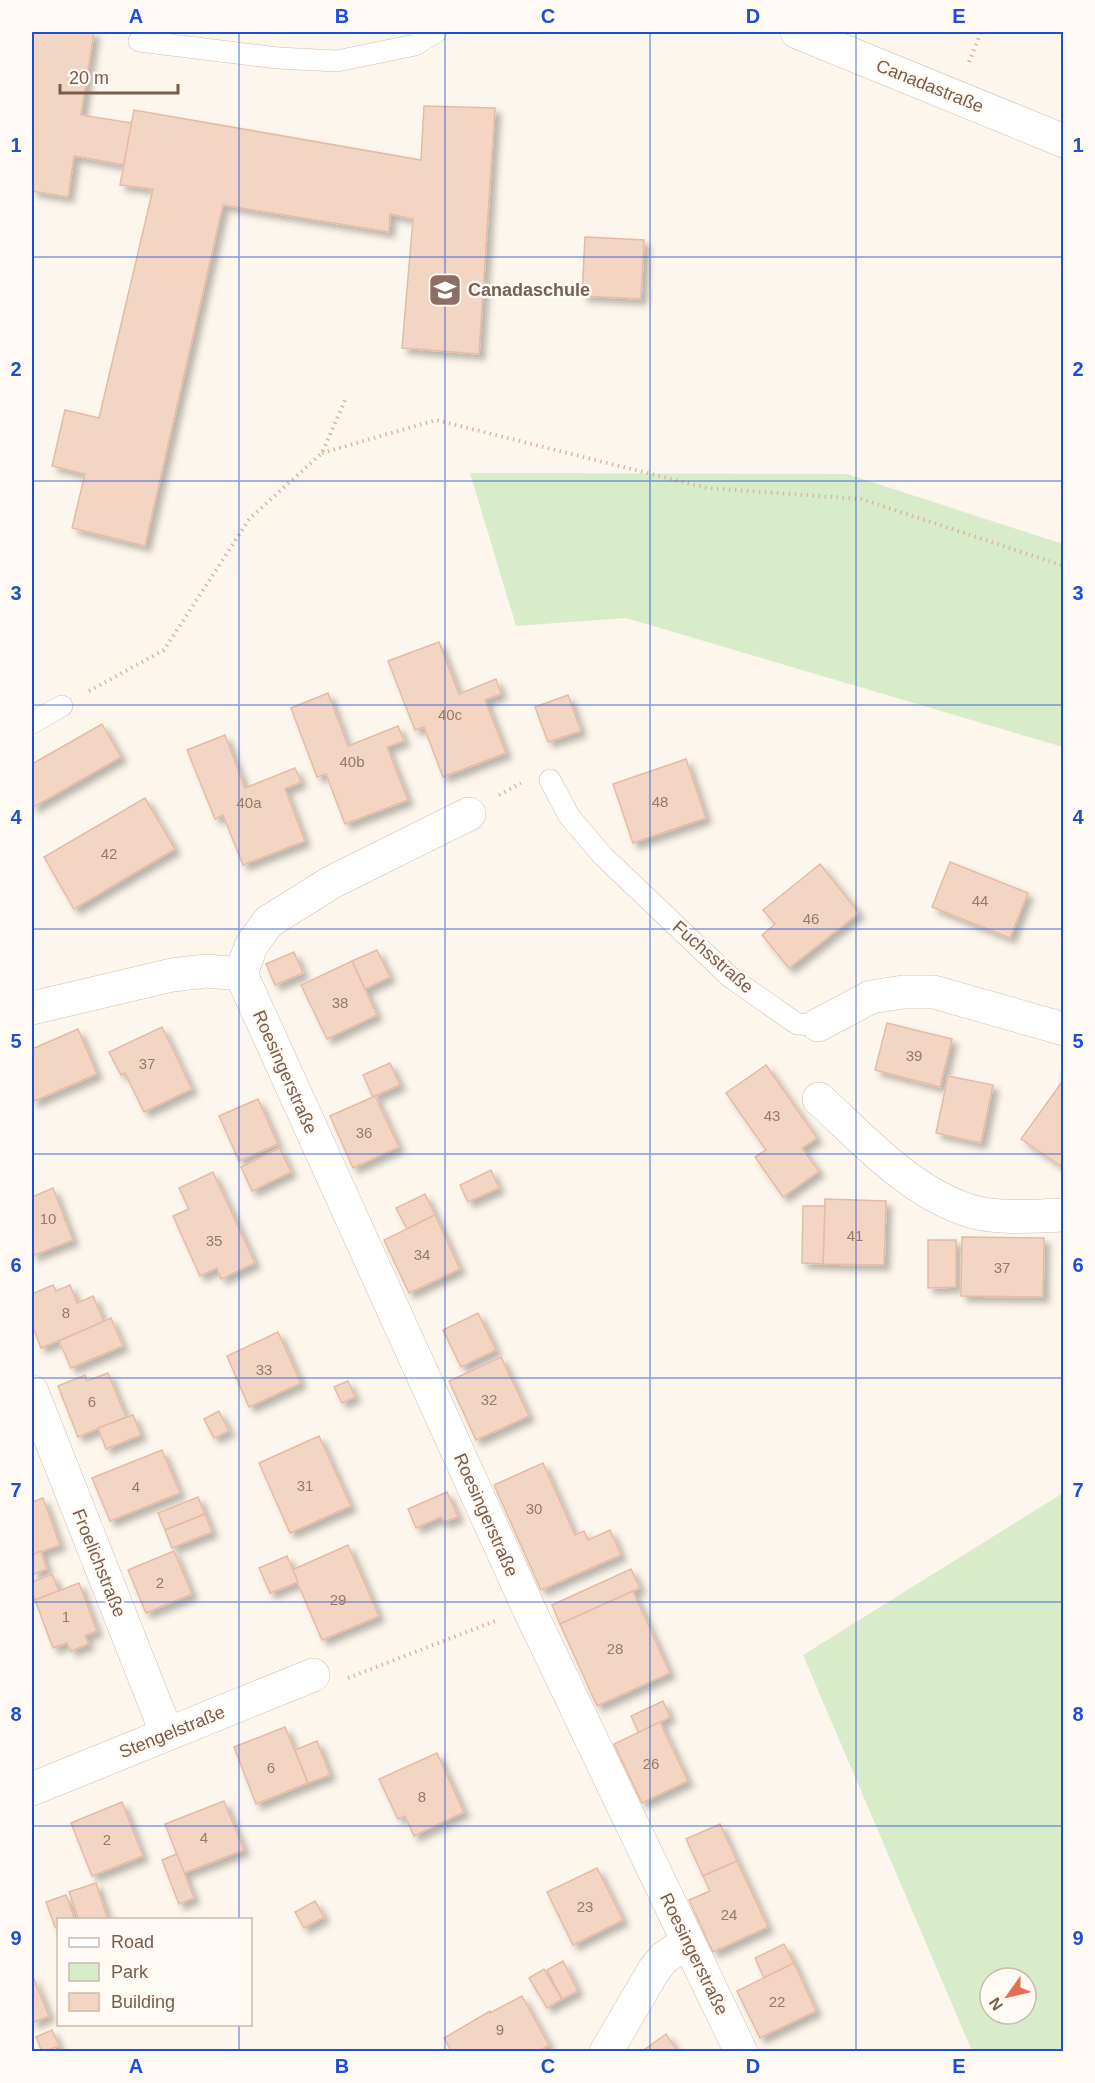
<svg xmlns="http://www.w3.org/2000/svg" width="1095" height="2083" viewBox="0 0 1095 2083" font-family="Helvetica,sans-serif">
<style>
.green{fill:#d8ecc9;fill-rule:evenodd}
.building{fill:#f3d5c3;stroke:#e6bba3;stroke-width:1.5;filter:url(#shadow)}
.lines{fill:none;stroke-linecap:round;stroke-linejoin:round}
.lane-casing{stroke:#d1beb0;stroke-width:22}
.street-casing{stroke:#d1beb0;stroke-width:34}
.path{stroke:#d9b8a5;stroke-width:4;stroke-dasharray:1.5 4.5;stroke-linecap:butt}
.lane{stroke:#fff;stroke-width:21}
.street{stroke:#fff;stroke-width:33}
.grid{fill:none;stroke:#1d4ed8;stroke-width:1.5;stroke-opacity:0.55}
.labels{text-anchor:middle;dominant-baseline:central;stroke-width:5;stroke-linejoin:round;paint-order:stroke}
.number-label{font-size:15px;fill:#987a6a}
.street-label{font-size:18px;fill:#7a5c4d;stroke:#fffaf3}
.education-label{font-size:18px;font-weight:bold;fill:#785e54;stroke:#fffaf3;text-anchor:start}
.neatline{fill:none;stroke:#1d4ed8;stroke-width:2}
.grid-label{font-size:20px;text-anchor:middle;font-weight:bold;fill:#1d4ed8}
</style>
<defs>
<filter id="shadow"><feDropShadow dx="5.5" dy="5.5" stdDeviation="3" flood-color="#0004"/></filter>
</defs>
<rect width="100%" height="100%" fill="#fdf6ec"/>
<!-- green -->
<g class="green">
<path d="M470,473l377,1 216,70v203l-437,-129 -110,8z"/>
<path d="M1063,1493v558h-91l-169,-396zM990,1978h36v36h-36z"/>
</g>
<!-- building -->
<g class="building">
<path d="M32,32h62l-13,83 51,8 -8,42 -50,-9 -6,41 -36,-6z"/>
<path d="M424,106l71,2 -16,246 -77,-6 11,-129 -23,-5 -1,18 -166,-27 -78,341 -73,-18 13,-54 -33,-8 13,-56 34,8 54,-229 -33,-4 14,-75 287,50z"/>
<path d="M585,237l59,3 -3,59 -59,-3z"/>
<path d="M439,642l20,52 37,-15 5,15 -16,6 21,53 -63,24 -19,-50 -9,3 -27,-69z"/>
<path d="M328,693l20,53 50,-20 6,15 -17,6 21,53 -63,24 -19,-50 -9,3 -26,-69z"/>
<path d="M568,695l13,36 -33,11 -13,-35z"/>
<path d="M102,724l19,33 -89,51v-44z"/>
<path d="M225,735l20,53 50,-20 6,14 -16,7 20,52 -62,24 -20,-50 -8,4 -28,-69z"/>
<path d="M686,759l20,59 -73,25 -20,-59z"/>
<path d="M145,798l30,51 -101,60 -30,-52z"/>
<path d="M950,862l78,31 -18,45 -78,-31z"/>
<path d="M820,864l39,49 -70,55 -27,-33 13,-11 -12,-14z"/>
<path d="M377,950l13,27 -25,12 -13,-28z"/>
<path d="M294,952l9,21 -28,12 -9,-21z"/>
<path d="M352,961l25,54 -50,24 -26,-54z"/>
<path d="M887,1023l65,16 -12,48 -65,-17z"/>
<path d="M162,1027l30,62 -48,23 -19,-39 -4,2 -12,-23z"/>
<path d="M78,1029l19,45 -65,28v-53z"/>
<path d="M390,1063l10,22 -27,12 -10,-22z"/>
<path d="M766,1065l51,73 -15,10 17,23 -36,26 -28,-40 11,-7 -40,-57z"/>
<path d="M948,1076l45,9 -12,58 -45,-10z"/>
<path d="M1064,1079v89l-43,-29z"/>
<path d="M375,1096l24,51 -46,21 -23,-52z"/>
<path d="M258,1099l20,45 -39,17 -20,-45z"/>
<path d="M280,1148l11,24 -39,19 -11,-24z"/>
<path d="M491,1170l8,18 -31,14 -8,-17z"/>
<path d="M213,1172l42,91 -34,16 -4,-11 -17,8 -27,-60 16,-7 -10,-21z"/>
<path d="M53,1188l20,52 -41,16v-59z"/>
<path d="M425,1194l10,21 -28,14 -11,-21z"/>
<path d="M825,1199l61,2 -2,64 -61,-1z"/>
<path d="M803,1206h22l-2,58 -21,-1z"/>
<path d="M435,1215l25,54 -51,24 -25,-53z"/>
<path d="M962,1237l82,1 -1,59 -82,-1z"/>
<path d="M928,1240h28v47l-28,1z"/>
<path d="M53,1285l3,6 14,-6 7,18 16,-7 11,26 -63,26 -9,-24 1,-24 -1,-6z"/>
<path d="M478,1313l18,37 -35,17 -18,-37z"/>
<path d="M111,1318l12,28 -52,22 -12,-27z"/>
<path d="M278,1332l23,51 -52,24 -22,-51z"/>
<path d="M501,1357l28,59 -53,24 -27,-59z"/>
<path d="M108,1373l18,44 -48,20 -20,-51 27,-11 2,6z"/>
<path d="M348,1381l7,16 -13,6 -8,-16z"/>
<path d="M219,1411l10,20 -15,7 -10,-19z"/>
<path d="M133,1415l8,20 -35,14 -8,-21z"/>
<path d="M319,1436l32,70 -61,27 -31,-70z"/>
<path d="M162,1450l18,43 -70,28 -18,-43z"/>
<path d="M543,1463l32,72 9,-4 4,9 22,-10 11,25 -80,35 -47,-105z"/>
<path d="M447,1492l11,25 -14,5 -3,-5 -25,11 -8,-19z"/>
<path d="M198,1497l7,17 -40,16 -7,-17z"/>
<path d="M43,1498l17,47 -28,10v-53z"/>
<path d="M205,1514l7,18 -40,16 -7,-18z"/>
<path d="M348,1545l31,71 -57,24 -30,-70z"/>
<path d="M41,1551l6,18 -15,6v-20z"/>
<path d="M174,1551l18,43 -46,19 -18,-43z"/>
<path d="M287,1556l11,26 -28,11 -11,-25z"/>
<path d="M631,1569l9,19 -80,36 -8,-19z"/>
<path d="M52,1574l7,17 -24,9 -3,-8v-10z"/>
<path d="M79,1583l18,48 -12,5 4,8 -18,7 -4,-8 -14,5 -18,-48z"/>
<path d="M633,1591l37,82 -73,33 -37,-82z"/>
<path d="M663,1701l7,16 -31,16 -8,-17z"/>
<path d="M660,1722l28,59 -46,22 -28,-59z"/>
<path d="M285,1727l23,56 -52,21 -22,-57z"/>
<path d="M317,1741l13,34 -22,8 -13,-33z"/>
<path d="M437,1753l27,59 -50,24 -9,-20 -7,3 -19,-40z"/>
<path d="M224,1801l20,49 -60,23 -19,-49z"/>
<path d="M122,1802l21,54 -51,20 -21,-53z"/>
<path d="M720,1824l17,37 -34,15 -17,-37z"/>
<path d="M177,1854l17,44 -15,6 -17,-44z"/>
<path d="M737,1861l31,66 -55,25 -24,-52 21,-9 -7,-15z"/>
<path d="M597,1868l26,52 -50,25 -26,-53z"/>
<path d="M96,1883l12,37h-29l-10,-28z"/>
<path d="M66,1895l9,25h-17v6l-3,1 -9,-25z"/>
<path d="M315,1901l9,16 -20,11 -9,-16z"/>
<path d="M784,1944l10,19 -30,15 -9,-20z"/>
<path d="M563,1961l15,30 -16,8 -15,-29z"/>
<path d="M794,1963l22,48 -56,27 -23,-47z"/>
<path d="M544,1969l18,30 -15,9 -18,-30z"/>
<path d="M32,1974l17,42 -17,7z"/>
<path d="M522,1996l27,49 -12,7h-85l-8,-14 46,-27v2z"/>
<path d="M52,2030l7,16 -17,6 -6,-15z"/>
<path d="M666,2034l12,18h-37z"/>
</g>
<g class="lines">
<!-- lane casing -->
<g class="lane-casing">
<g id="lane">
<path d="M139,41l139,17 59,3 78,-16 21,-13"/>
<path d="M32,723l30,-17"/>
<path d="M550,780l19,36 34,40 127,121 67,47 21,1"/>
</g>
</g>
<!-- street casing -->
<g class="street-casing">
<g id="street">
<path d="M797,32l267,109"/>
<path d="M241,974l10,-28 17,-24 64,-40 137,-68"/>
<path d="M32,1008l140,-33 34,-4 35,3 288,635 212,443"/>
<path d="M818,1025l53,-28 32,-5h31l130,37"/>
<path d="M819,1099c44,40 87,89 145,110 29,11 69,7 100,6"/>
<path d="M32,1392l135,342"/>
<path d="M32,1789l281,-114"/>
<path d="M606,2052l48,-82 10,-12 23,-16"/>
</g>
</g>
<!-- path -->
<g class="path">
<path d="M969,62l12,-30"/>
<path d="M322,453l114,-33 271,68 154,11 203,67"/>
<path d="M89,691l75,-41 86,-132 72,-65 24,-55"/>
<path d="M499,795l22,-12"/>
<path d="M348,1678l147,-57"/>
</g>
<!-- lane -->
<use href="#lane" class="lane"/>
<!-- street -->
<use href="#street" class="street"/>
</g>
<!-- grid -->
<path class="grid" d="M239,32v1888M445,32v2020M650,32v2020M856,32v2020M32,257h1032M32,481h1032M32,705h1032M32,929h1032M32,1154h1032M32,1378h1032M32,1602h1032M32,1826h1032M239,2024v28"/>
<!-- icons -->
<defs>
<g id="school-square" transform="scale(1.725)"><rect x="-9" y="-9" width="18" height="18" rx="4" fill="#8d6e63" stroke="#fffaf3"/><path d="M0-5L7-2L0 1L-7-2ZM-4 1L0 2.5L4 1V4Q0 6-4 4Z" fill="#fff"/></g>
</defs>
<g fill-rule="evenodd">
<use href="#school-square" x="445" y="290"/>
</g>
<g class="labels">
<!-- number labels -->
<g class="number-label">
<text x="450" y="714">40c</text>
<text x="352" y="761">40b</text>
<text x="660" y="801">48</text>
<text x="249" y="802">40a</text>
<text x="109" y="853">42</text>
<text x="980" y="900">44</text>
<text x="811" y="918">46</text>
<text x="340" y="1002">38</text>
<text x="914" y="1055">39</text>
<text x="147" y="1063">37</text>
<text x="772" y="1115">43</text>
<text x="364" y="1132">36</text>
<text x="48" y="1218">10</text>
<text x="855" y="1235">41</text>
<text x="214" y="1240">35</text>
<text x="422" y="1254">34</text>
<text x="1002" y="1267">37</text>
<text x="66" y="1312">8</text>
<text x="264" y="1369">33</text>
<text x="489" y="1399">32</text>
<text x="92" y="1401">6</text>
<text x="305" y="1485">31</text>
<text x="136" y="1486">4</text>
<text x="534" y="1508">30</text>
<text x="160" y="1582">2</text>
<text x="338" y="1599">29</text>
<text x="66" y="1616">1</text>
<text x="615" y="1648">28</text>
<text x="651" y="1763">26</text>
<text x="271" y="1767">6</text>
<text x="422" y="1796">8</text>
<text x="204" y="1837">4</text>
<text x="107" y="1839">2</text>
<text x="585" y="1906">23</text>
<text x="729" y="1914">24</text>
<text x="777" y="2001">22</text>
<text x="500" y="2029">9</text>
</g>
<!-- street labels -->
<g class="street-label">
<text transform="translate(930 86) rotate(22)">Canadastraße</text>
<text transform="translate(713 957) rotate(41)">Fuchsstraße</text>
<text transform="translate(285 1072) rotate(66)">Roesingerstraße</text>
<text transform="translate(486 1515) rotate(66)">Roesingerstraße</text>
<text transform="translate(99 1563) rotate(68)">Froelichstraße</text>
<text transform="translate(172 1732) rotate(-22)">Stengelstraße</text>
<text transform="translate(694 1954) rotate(64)">Roesingerstraße</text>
</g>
<!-- education labels -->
<g class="education-label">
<text x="468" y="290">Canadaschule</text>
</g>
</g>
<!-- border -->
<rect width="1095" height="2083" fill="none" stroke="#fffaf3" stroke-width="66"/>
<!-- legend -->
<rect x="57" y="1918" width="195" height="108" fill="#fffaf3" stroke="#cabbb1" stroke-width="1.5"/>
<rect x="69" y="1938" width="30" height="9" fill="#ffffff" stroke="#cabbb1" stroke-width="1.5"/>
<text x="111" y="1948" font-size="18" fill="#7a5c4d">Road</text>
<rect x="69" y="1963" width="30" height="18" fill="#d8ecc9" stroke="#cabbb1" stroke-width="1.5"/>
<text x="111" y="1978" font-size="18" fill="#7a5c4d">Park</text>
<rect x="69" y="1993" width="30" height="18" fill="#f3d5c3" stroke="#cabbb1" stroke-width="1.5"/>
<text x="111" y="2008" font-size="18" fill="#7a5c4d">Building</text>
<!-- north arrow -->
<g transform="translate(1008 1996) rotate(236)"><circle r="28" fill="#fffaf3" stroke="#cabbb1" stroke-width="1.5"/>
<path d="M0-4.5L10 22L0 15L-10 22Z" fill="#e76f51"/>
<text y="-9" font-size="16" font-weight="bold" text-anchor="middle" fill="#7a5c4d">N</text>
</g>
<!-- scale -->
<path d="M60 84v9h118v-9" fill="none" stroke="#7a5c4d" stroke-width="3"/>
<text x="69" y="84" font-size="18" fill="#7a5c4d" stroke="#fffaf3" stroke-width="4.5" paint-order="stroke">20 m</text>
<rect x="33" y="33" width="1029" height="2017" class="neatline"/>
<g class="grid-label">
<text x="136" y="23">A</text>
<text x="342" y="23">B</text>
<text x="548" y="23">C</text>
<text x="753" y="23">D</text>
<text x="959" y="23">E</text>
<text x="16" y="152">1</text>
<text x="1078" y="152">1</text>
<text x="16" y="376">2</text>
<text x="1078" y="376">2</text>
<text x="16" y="600">3</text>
<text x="1078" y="600">3</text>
<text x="16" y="824">4</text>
<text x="1078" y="824">4</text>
<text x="16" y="1048">5</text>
<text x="1078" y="1048">5</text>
<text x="16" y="1272">6</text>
<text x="1078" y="1272">6</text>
<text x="16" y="1497">7</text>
<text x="1078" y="1497">7</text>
<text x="16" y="1721">8</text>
<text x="1078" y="1721">8</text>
<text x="16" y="1945">9</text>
<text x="1078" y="1945">9</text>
<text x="136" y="2073">A</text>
<text x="342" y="2073">B</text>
<text x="548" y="2073">C</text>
<text x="753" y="2073">D</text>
<text x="959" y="2073">E</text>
</g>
</svg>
